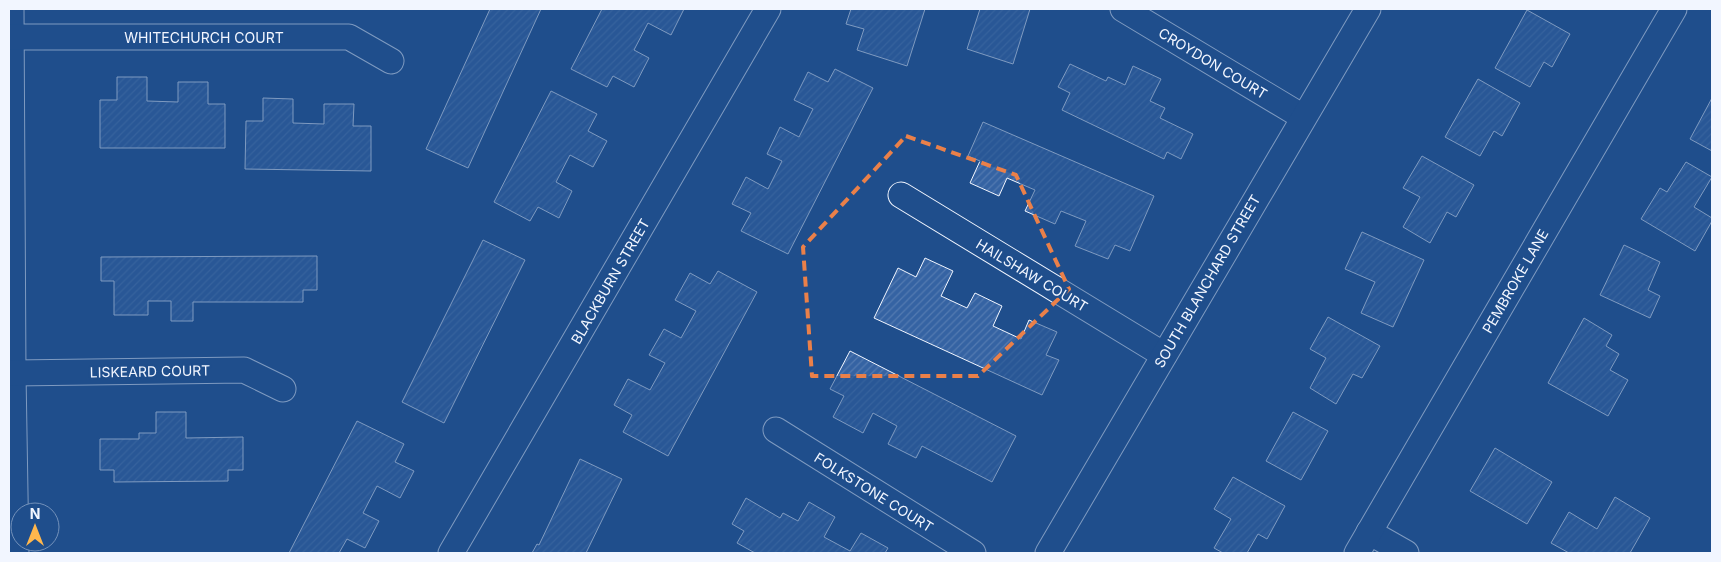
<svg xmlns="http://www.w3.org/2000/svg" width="1721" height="562" viewBox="0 0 1721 562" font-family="Inter,sans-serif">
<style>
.building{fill:url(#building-hatch);stroke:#f2f6ff}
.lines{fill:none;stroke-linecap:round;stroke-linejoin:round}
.minor-casing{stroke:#f2f6ff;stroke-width:27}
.minor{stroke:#1f4e8c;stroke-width:25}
.marked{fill:none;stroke:#ea8049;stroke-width:4;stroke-dasharray:10 6;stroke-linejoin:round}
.labels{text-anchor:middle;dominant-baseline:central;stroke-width:4;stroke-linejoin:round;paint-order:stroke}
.street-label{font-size:14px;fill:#f2f6ff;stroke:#1f4e8c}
</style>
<defs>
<pattern id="building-hatch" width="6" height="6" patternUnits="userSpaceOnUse" patternTransform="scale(1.25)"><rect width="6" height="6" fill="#3563a3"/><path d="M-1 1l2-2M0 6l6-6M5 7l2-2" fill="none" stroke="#537ab1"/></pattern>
</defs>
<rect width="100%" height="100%" fill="#1f4e8c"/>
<!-- building -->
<g class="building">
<path d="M490,9h51l-73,159 -42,-19z"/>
<path d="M602,9h82l-13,26 -23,-12 -14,27 15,8 -15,29 -21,-11 -6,11 -36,-18z"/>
<path d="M851,9h74l-18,57 -50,-16 7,-21 -18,-5z"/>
<path d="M980,9h50l-17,55 -46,-15z"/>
<path d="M1527,10l43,24 -18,33 -8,-5 -14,25 -35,-19z"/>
<path d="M1070,64l36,17 2,-4 17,8 8,-19 28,13 -11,22 15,7 -5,10 33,16 -12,25 -14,-7 -3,7 -102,-49 8,-17 -12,-6z"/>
<path d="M835,69l38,19 -85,166 -47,-23 10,-18 -19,-9 14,-27 22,12 14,-28 -15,-7 13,-27 19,10 14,-28 -19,-9 14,-28 20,10z"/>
<path d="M117,77h30v24l31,1v-20h30v22h17v44h-125v-48h17z"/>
<path d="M1478,79l42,24 -18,33 -8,-5 -14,25 -35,-19z"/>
<path d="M551,91l46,23 -9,17 19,10 -14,26 -23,-12 -14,27 16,9 -13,27 -21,-11 -8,14 -36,-19z"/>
<path d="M263,98l30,1v24l31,1v-20h30l-1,22h18v45l-126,-2 1,-48h17z"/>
<path d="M1712,98v53l-22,-12z"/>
<path d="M983,122l171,74 -24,55 -15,-6 -7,14 -33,-13 11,-25 -25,-10 -6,13 -30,-13 10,-21 -28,-12 -8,18 -29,-13 10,-22 -12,-5z"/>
<path d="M1422,156l52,29 -18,32 -9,-5 -17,31 -27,-16 17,-30 -17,-9z"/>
<path d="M1686,162l26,15 -18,30 18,11v3l-17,30 -54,-32 19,-31 7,4z"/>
<path d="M1362,232l62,28 -31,67 -32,-14 14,-31 -30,-13z"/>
<path d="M483,240l42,20 -81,163 -42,-21z"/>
<path d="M1624,245l36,17 -12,28 12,6 -10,22 -50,-23z"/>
<path d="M317,256v34h-14v12h-110v19h-22v-20h-23v14h-34v-34h-13v-24z"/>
<path d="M925,258l28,13 -12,25 26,12 8,-15 27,13 -9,20 28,13 8,-19 28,12 -11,23 13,5 -17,35 -168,-77 24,-50 18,9z"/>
<path d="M718,271l39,21 -89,164 -45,-24 9,-17 -18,-10 14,-26 22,11 15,-27 -16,-8 15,-26 17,9 15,-27 -21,-11 15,-27 20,11z"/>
<path d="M1328,317l52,29 -18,32 -9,-4 -17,30 -26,-16 16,-30 -16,-9z"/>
<path d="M1584,318l28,17 -6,11 13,8 -9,16 18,10 -20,36 -60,-33z"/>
<path d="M850,351l166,85 -24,46 -70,-36 -6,12 -28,-14 9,-18 -24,-13 -10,20 -30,-16 11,-21 -14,-7z"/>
<path d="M156,412h30v26l57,-1v33h-15v11l-114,1v-12h-14v-31h39v-6h17z"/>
<path d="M1293,412l35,19 -27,49 -35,-19z"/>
<path d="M357,421l47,23 -9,18 19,9 -14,27 -23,-12 -14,27 16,8 -14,27 -18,-9 -8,14h-50z"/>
<path d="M1495,448l57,34 -25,42 -57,-33z"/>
<path d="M580,459l42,20 -36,74h-54l5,-9 2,1z"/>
<path d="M1233,477l52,29 -18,33 -9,-5 -11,19h-24l-9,-5 17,-29 -17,-10z"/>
<path d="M1615,497l35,21 -20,35h-61l-18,-10 18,-31 28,17z"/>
<path d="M746,498l34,20 3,-5 15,8 11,-19 26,15 -11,20 26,14 11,-18 27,15 -3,5h-130l-18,-10 7,-12 -12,-7z"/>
</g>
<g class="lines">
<!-- minor casing -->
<g class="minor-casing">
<g id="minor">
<path d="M11,9l2,364 3,180"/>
<path d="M1123,9l180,108"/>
<path d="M11,37h338l42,24"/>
<path d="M901,195l263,160"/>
<path d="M13,373l231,-3 39,19"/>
<path d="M776,430l197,123"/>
<path d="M1369,532l37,21"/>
<path d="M451,553l317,-544"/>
<path d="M1048,553l320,-544"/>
<path d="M1357,553l317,-544"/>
</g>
</g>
<!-- minor -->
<use href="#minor" class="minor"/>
</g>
<!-- marked area -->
<path d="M0 0H1721V562H0ZM906,136l110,39 53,114 -91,87h-166l-9,-129z" fill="#1f4e8c" fill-opacity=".55" fill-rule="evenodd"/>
<path class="marked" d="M906,136l110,39 53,114 -91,87h-166l-9,-129z"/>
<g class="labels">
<!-- street labels -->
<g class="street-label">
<text x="204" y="37">WHITECHURCH COURT</text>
<text transform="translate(1213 63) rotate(31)">CROYDON COURT</text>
<text transform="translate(1032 275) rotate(31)">HAILSHAW COURT</text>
<text transform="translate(610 281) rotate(-60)">BLACKBURN STREET</text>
<text transform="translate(1207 281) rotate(-60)">SOUTH BLANCHARD STREET</text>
<text transform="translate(1515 281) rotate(-60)">PEMBROKE LANE</text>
<text transform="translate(150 371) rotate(-1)">LISKEARD COURT</text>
<text transform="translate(874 492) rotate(32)">FOLKSTONE COURT</text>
</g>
</g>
<!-- border -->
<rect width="1721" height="562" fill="none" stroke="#f2f6ff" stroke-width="20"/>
<!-- north arrow -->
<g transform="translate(35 527)"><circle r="24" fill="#1f4e8c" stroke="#7391ba"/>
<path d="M0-4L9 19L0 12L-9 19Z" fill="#ffb74d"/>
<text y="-8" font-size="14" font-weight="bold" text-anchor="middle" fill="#f2f6ff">N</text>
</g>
</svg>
